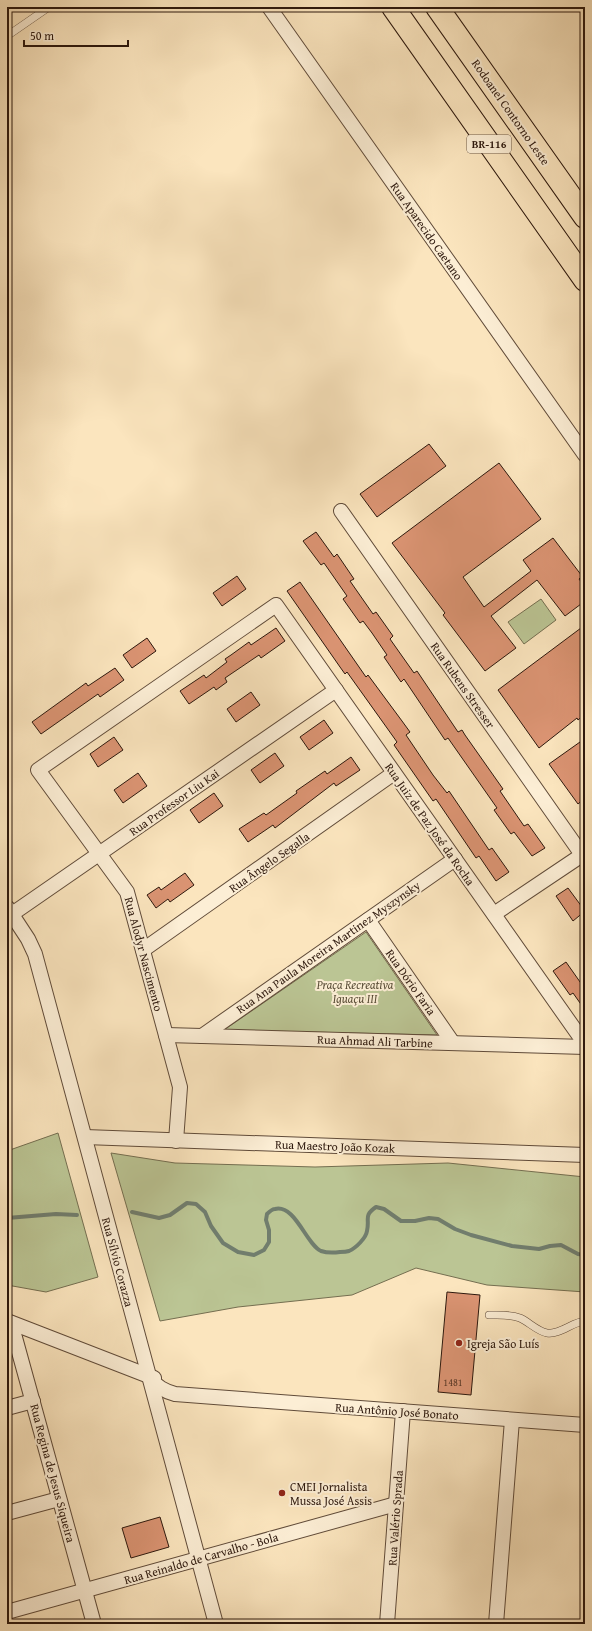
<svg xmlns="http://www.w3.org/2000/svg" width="592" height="1631" viewBox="0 0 592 1631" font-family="'Gentium Book Plus',serif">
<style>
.green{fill:#bbc594;stroke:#746e50}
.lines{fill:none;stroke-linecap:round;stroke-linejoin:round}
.stream{stroke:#717d6d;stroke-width:4}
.building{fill:#db9473;stroke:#2d180d}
.service-casing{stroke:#604b39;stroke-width:8}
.minor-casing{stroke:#604b39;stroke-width:16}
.motorway-casing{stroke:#2d180d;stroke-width:24}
.service{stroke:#fceed5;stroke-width:7}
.minor{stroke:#fceed5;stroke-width:14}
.motorway{stroke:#fbe5be;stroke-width:22}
.poi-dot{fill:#8f2418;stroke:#fceed5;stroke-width:1.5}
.labels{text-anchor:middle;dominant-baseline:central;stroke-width:4;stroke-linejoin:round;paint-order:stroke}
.number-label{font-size:10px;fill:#583726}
.shield{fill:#fceed5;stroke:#6b5849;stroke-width:1}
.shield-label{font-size:11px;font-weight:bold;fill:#2d180d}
.street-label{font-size:12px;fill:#2d180d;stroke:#fceed5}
.park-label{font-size:12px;font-style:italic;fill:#584c36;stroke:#fceed5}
.poi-label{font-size:12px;fill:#2d180d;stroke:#fceed5;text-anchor:start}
</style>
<rect width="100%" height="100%" fill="#fbe5be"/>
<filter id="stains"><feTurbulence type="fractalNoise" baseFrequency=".005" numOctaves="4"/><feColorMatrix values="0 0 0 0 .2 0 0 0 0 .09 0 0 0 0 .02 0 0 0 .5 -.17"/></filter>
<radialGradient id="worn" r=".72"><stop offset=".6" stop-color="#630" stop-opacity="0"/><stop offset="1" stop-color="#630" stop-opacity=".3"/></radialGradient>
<!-- green -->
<g class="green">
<path d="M541,599l15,21 -32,24 -16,-22z"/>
<path d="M366,932l71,103 -213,-5z"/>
<path d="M58,1133l40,144 -52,15 -39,-7v-134z"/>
<path d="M111,1153l64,10 140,4 133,-4 137,14v115l-98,-7 -71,-17 -64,27 -114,12 -78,14z"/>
</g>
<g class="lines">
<!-- stream -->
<g class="stream">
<path d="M132,1212l27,6 11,-3 17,-12 9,1 9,8 6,14 12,17 15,9 16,3 10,-5 5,-8v-12l-3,-10 1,-6c2,-2 5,-5 8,-5 20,-5 31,35 46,42 6,2 12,2 19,1 2,0 6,0 9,-1 7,-3 17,-13 18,-20 3,-13 -4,-15 9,-24l8,2 17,12h14l14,-3 9,1 17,10 16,6 41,11 27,3 11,-3 11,-1 17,9 7,1"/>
<path d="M7,1218l49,-4 21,1"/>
</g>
</g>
<!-- building -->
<g class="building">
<path d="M429,444l17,22 -69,51 -17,-23z"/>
<path d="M499,463l42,56 -78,58 21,30 47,-36 -8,-11 30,-22 29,38 -3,3 6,8v14l-20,15 -28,-36 -46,36 25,32 -31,23 -42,-56 2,-2 -53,-70z"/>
<path d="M316,532l18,25 3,-3 17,25 -4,2 23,33 3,-2 17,24 -3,3 24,34 3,-2 41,61 4,-2 3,5 38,54 -3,2 24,35 4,-2 17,24 -13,8 -18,-24 -3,2 -17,-24 3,-2 -49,-70 -3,2 -41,-61 -3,3 -17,-25 3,-2 -15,-22 -9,-12 -3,2 -17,-24 4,-3 -23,-33 -3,2 -18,-24z"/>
<path d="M237,576l9,13 -24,17 -9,-13z"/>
<path d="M300,582l66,95 2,-2 34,46 8,11 -4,3 27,40 14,18 2,-2 40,59 3,-2 17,24 -13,9 -17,-25 -3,2 -40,-59 -3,2 -39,-56 3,-3 -50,-70 -2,2 -5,-7 -53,-76z"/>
<path d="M585,625v89l-7,6 -1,-2 -38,30 -41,-58z"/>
<path d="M276,628l9,13 -24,17 -2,-3 -34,23 2,4 -11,8 -2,-3 -25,17 -9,-13 24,-16 2,3 21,-16 -2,-3 6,-4 18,-13 2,3z"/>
<path d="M147,638l9,13 -24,17 -9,-13z"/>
<path d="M115,668l9,12 -24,17 -2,-3 -57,40 -9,-12 54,-39 2,3z"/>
<path d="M251,692l9,13 -24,17 -9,-13z"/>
<path d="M324,720l9,13 -24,17 -9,-13z"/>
<path d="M114,737l9,13 -25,17 -8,-13z"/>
<path d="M580,742l5,6v50l-7,6 -29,-40z"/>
<path d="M275,753l9,13 -24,17 -9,-13z"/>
<path d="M351,757l9,13 -24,16 -2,-3 -59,45 -2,-3 -25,17 -9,-13 25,-16 2,2 31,-22 -1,-2 29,-20 2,3z"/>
<path d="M138,773l9,13 -24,17 -9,-13z"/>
<path d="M214,793l9,13 -24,17 -9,-13z"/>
<path d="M185,873l9,12 -24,17 -2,-3 -12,9 -9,-13 12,-8 2,3z"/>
<path d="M568,888l17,23 -12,10 -17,-25z"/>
<path d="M566,962l19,27v21l-12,-17 -3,2 -17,-24z"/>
<path d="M447,1292l33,3 -9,100 -33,-3z"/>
<path d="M160,1517l9,30 -38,11 -9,-30z"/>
</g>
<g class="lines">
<!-- service casing -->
<g class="service-casing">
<g id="service">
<path d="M7,36l42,-29"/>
<path d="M489,1315c10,0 21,-1 31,3 9,4 17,13 27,15 13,2 25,-11 38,-12"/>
</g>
</g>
<!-- minor casing -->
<g class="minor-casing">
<g id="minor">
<path d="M269,7l316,448"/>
<path d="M341,511l244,348"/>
<path d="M7,907l21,32 7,15 181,670"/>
<path d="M12,914l324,-224"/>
<path d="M494,914l91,-61"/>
<path d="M368,920l85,123"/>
<path d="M143,950l251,-177"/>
<path d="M166,1035l419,12"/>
<path d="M202,1036l253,-177"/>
<path d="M85,1137l500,18"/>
<path d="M176,1141l4,-54 -53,-195 -89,-122 238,-165 309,439"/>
<path d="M7,1321l147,57"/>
<path d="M11,1323l83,301"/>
<path d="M150,1378c7,9 14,13 25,16l410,31"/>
<path d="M7,1408l26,-7"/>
<path d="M7,1513l52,-14"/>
<path d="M7,1612l389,-108"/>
<path d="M387,1624l16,-213"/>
<path d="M496,1624l16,-204"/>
</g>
</g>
<!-- motorway casing -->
<g class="motorway-casing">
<g id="motorway">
<path d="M393,7l192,273"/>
<path d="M437,7l148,210"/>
</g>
</g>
<!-- service -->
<use href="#service" class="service"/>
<!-- minor -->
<use href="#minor" class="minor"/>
<!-- motorway -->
<use href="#motorway" class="motorway"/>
</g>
<!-- markers -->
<g class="poi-dot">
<circle cx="459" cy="1343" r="4"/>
<circle cx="282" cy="1493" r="4"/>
</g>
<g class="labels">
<!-- number labels -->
<g class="number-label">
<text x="453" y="1382">1481</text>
</g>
<!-- shield labels -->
<rect class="shield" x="467" y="135" width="44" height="18" rx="3"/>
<g class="shield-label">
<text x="489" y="144">BR-116</text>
</g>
<!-- street labels -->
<g class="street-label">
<text transform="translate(511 112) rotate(55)">Rodoanel Contorno Leste</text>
<text transform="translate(427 231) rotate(55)">Rua Aparecido Caetano</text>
<text transform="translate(463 685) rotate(55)">Rua Rubens Stresser</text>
<text transform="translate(174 802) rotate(-35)">Rua Professor Liu Kai</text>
<text transform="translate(430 824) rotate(55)">Rua Juiz de Paz José da Rocha</text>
<text transform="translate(269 862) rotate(-35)">Rua Ângelo Segalla</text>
<text transform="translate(328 947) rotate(-35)">Rua Ana Paula Moreira Martinez Myszynsky</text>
<text transform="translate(144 954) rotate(75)">Rua Alodyr Nascimento</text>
<text transform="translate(411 982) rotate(55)">Rua Dório Faria</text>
<text transform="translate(375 1041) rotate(2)">Rua Ahmad Ali Tarbine</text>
<text transform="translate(335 1146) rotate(2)">Rua Maestro João Kozak</text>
<text transform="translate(118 1262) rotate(75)">Rua Sílvio Corazza</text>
<text transform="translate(397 1411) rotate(4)">Rua Antônio José Bonato</text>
<text transform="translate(53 1473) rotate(75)">Rua Regina de Jesus Siqueira</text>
<text transform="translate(395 1518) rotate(-86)">Rua Valério Sprada</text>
<text transform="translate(201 1558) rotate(-16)">Rua Reinaldo de Carvalho - Bola</text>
</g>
<!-- park labels -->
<g class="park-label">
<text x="355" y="984">Praça Recreativa<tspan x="355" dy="14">Iguaçu III</tspan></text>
</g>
<!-- poi labels -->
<g class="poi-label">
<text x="467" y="1343">Igreja São Luís</text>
<text x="290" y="1486">CMEI Jornalista<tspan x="290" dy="14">Mussa José Assis</tspan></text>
</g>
</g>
<!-- margin -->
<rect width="592" height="1631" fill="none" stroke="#fbe5be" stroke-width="24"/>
<rect x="8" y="8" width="576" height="1615" fill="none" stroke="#2d180d" stroke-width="2"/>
<rect x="12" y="12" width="568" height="1607" fill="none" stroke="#2d180d"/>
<!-- scale -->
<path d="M24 40v6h104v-6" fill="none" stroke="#2d180d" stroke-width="2"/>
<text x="30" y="40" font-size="12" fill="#2d180d" stroke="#fceed5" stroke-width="3" paint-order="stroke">50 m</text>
<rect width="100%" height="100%" filter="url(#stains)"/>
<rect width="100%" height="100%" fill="url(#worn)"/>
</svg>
